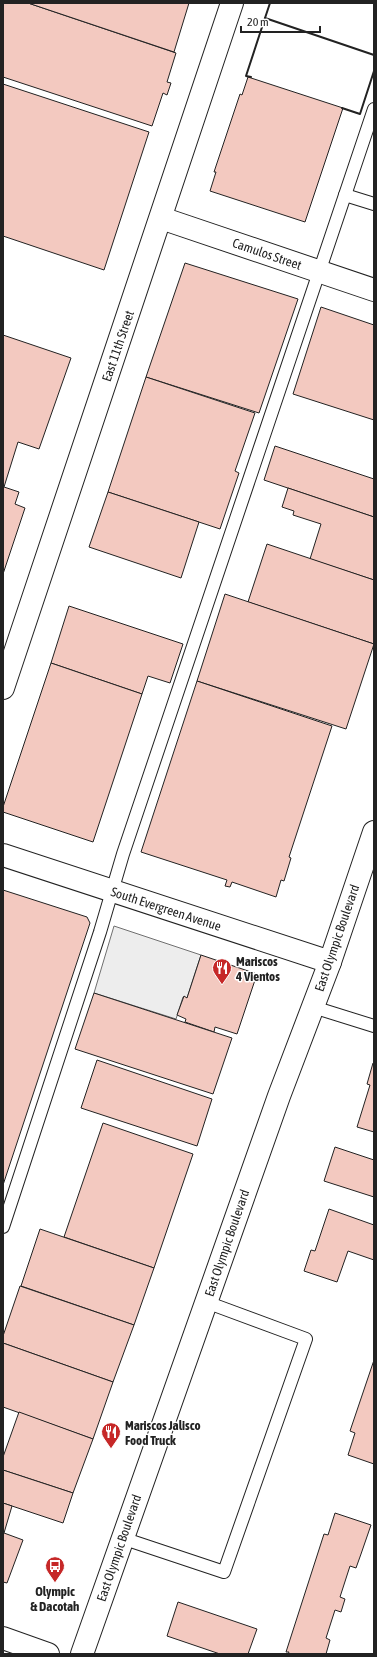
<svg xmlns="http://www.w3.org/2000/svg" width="377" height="1657" viewBox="0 0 377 1657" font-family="'Asap Condensed',sans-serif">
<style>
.parking{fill:#ededed;stroke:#6f6f6f}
.building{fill:#f3c9c0;stroke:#222}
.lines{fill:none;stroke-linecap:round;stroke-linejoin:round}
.lane-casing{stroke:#222;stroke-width:14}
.street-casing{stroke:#222;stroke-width:24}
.secondary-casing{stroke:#222;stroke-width:24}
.lane{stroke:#fff;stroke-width:12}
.street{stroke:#fff;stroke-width:22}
.secondary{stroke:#fff;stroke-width:22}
.wall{stroke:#222;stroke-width:2}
.labels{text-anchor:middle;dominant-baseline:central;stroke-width:3;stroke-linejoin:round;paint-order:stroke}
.street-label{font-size:13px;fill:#222;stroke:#fff}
.poi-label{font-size:13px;font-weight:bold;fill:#222;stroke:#fff;text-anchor:start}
</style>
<rect width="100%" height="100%" fill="#fff"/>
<!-- parking -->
<path class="parking" d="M114,926l87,29 -14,43 -4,-1 -7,22 -82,-26z"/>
<!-- building -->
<g class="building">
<path d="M3,3h25l148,50 -9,29 4,1 -4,12 -4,-2 -11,33 -149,-49z"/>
<path d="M28,3h161l-15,49z"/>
<path d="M248,77l95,31 -38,114 -95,-31 6,-19h-2l26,-78 2,1z"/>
<path d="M3,84l146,48 -45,138 -101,-34z"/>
<path d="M185,263l113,36 -39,114 -113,-36z"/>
<path d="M321,307l53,18v95l-81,-26z"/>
<path d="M3,335l68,23 -32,91 -21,-7 -14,45 15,5 -4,12 10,4 -22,66z"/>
<path d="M146,377l109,36 -20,58 4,2 -19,56 -112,-37z"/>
<path d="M275,446l99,33v38l-110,-37z"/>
<path d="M288,488l86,29v63l-64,-21 11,-35 -28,-9 1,-4 -12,-4z"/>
<path d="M108,492l91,30 -18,56 -92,-31z"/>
<path d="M267,544l107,36v64l-126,-42z"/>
<path d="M225,594l149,50 -28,85 -149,-48z"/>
<path d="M69,606l114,38 -13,39 -22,-7 -6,18 -91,-31z"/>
<path d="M51,663l91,31 -49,148 -90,-30v-5z"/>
<path d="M197,681l135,45 -43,131 2,1 -7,23 -3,-1 -5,17 -44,-15 -2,5 -5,-1 2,-6 -86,-28z"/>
<path d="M3,890l84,27 3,6 -87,262z"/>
<path d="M201,955l56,19 -20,60 -22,-7 -1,5 -29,-10 1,-3 -9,-4 7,-19 3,2z"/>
<path d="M94,993l138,45 -19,56 -138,-45z"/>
<path d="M97,1060l115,39 -15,47 -116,-38z"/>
<path d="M373,1063h1v69l-17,-5 13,-42 -3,-1z"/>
<path d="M103,1123l90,31 -39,114 -90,-31z"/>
<path d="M335,1147l39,13v37l-50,-16z"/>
<path d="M329,1209l45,16v35l-26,-9 -11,31 -33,-11 7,-21 4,1z"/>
<path d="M40,1229l114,39 -20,57 -113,-39z"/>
<path d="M20,1286l114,39 -21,57 -110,-39v-7z"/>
<path d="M3,1343l110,39 -20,57 -90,-32z"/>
<path d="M374,1360v104l-26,-9 7,-22 -5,-2z"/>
<path d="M19,1412l74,27 -20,54 -70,-23v-13z"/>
<path d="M3,1470l70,23 -10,30 -60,-20z"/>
<path d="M3,1503l9,3 -8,27 19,7 -16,43 -4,-1z"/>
<path d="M335,1513l36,12 -10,29 -5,14 -6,-2 -10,31 5,2 -4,13 -6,-2 -9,28 4,2 -4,14h-38l1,-2h-3l38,-118 4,1z"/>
<path d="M178,1602l79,27 -9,25h-28l-53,-18z"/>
</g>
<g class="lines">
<!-- lane casing -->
<g class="lane-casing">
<g id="lane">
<path d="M345,195l29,9"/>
<path d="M313,1007l61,19"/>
<path d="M3,1227l97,-295 23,-78 251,-745"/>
<path d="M122,1538l102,34 82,-233 -100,-37"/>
</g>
</g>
<!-- street casing -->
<g class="street-casing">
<g id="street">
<path d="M161,218l213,72"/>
<path d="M3,688l229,-685"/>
<path d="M3,855l327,107"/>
<path d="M3,1638l45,16"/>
</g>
</g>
<!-- secondary casing -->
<g class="secondary-casing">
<path id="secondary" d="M82,1654l197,-558 51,-134 44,-130"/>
</g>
<!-- lane -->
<use href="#lane" class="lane"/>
<!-- street -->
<use href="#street" class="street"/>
<!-- secondary -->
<use href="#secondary" class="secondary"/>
<!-- wall -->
<g class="wall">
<path d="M270,3l-5,15 109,37"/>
<path d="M251,77l-5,-1 19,-58"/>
<path d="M342,108l18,6 14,-43"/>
</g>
</g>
<!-- icons -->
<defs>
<g id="restaurant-pin" transform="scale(1)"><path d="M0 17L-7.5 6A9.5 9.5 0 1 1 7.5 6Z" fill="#c62828" stroke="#fff"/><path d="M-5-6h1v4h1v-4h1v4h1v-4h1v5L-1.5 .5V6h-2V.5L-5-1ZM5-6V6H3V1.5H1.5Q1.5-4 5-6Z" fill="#fff"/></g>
<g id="bus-pin" transform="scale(1)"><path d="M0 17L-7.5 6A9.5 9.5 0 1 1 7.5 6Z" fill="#c62828" stroke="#fff"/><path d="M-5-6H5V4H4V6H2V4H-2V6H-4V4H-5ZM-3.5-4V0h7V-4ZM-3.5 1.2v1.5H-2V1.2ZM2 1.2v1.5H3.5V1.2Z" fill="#fff"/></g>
</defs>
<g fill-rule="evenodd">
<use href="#restaurant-pin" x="222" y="968"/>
<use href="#restaurant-pin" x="111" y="1432"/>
<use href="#bus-pin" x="55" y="1566"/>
</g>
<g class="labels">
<!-- street labels -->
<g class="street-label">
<text transform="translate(267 254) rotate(19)">Camulos Street</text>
<text transform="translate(118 346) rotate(-71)">East 11th Street</text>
<text transform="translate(166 909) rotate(18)">South Evergreen Avenue</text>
<text transform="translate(337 938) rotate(-71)">East Olympic Boulevard</text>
<text transform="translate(227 1243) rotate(-71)">East Olympic Boulevard</text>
<text transform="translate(119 1548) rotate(-71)">East Olympic Boulevard</text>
</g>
<!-- poi labels -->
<g class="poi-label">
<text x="236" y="961">Mariscos<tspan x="236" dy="15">4 Vientos</tspan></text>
<text x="125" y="1425">Mariscos Jalisco<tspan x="125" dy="15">Food Truck</tspan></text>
<text x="55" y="1591" text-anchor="middle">Olympic<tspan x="55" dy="15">&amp; Dacotah</tspan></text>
</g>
</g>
<!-- border -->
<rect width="377" height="1657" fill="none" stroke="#222222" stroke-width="8"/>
<!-- scale -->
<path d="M241 26v6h79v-6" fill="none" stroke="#222222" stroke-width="2"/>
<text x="247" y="26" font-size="12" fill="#222222" stroke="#ffffff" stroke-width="3" paint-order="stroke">20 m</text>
</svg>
